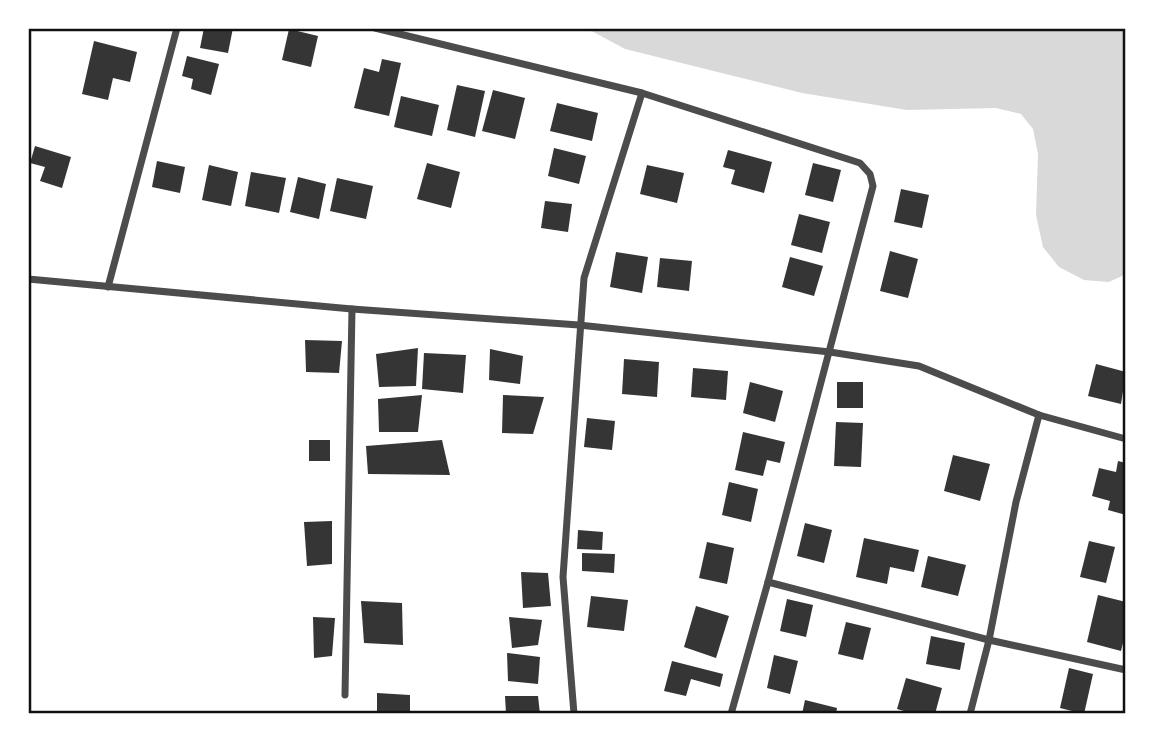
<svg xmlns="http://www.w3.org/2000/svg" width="1154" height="742" viewBox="0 0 1154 742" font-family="Raleway,sans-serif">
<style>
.water{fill:#d9d9d9}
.building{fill:#353535}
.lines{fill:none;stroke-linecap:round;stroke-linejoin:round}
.minor{stroke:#4c4c4c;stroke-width:7}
.neatline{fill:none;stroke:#111;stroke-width:2.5}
</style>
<rect width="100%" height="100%" fill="#fff"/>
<!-- water -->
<path class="water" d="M586,28h540v246l-17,8 -25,-2 -25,-13 -16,-20 -7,-32 2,-61 -5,-25 -12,-15 -25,-6 -89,2 -105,-17 -177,-44z"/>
<!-- building -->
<g class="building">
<path d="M204,28h29l-5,25 -28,-5z"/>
<path d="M289,29l29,7 -7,31 -29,-7z"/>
<path d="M94,41l43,11 -7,30 -17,-4 -5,22 -26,-6z"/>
<path d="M187,56l32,8 -8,31 -20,-6 2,-10 -11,-3z"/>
<path d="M382,59l19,4 -12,53 -35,-8 10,-40 15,4z"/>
<path d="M457,85l28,6 -10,46 -28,-7z"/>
<path d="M493,90l32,8 -10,41 -33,-8z"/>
<path d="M401,96l38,9 -7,31 -38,-9z"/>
<path d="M557,103l41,10 -6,28 -42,-10z"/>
<path d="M35,146l36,11 -9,31 -22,-7 5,-14 -15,-4z"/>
<path d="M554,148l32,8 -7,28 -31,-8z"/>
<path d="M728,150l44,12 -8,31 -33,-9 4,-14 -12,-3z"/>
<path d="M157,161l28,6 -5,26 -28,-6z"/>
<path d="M427,163l33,9 -9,36 -34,-9z"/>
<path d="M813,163l28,7 -8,32 -28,-7z"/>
<path d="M209,165l29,7 -7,34 -29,-6z"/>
<path d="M647,165l37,8 -7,30 -37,-9z"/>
<path d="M251,172l35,6 -7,35 -34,-7z"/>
<path d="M298,177l28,7 -7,35 -29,-7z"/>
<path d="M337,178l36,8 -7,33 -36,-8z"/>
<path d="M901,189l28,6 -7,33 -28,-6z"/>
<path d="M545,201l27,3 -4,28 -27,-4z"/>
<path d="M799,214l31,8 -8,31 -31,-8z"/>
<path d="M890,251l28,8 -10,39 -28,-7z"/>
<path d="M616,252l32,5 -6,36 -32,-6z"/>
<path d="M790,257l33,9 -9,30 -32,-9z"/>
<path d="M660,258l32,3 -3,30 -32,-4z"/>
<path d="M305,340l37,1 -3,32 -33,-1z"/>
<path d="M418,348l-2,38 -37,1 -3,-33z"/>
<path d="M490,349l33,7 -3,28 -31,-4z"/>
<path d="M424,353l42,2 -3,38 -41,-4z"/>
<path d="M624,359l35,3 -2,35 -35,-3z"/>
<path d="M1096,364l30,8 -5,32 -33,-8z"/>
<path d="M693,368l35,3 -2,29 -35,-3z"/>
<path d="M750,382l33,9 -8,31 -32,-9z"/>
<rect x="837" y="382" width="26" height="26"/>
<path d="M422,395l-4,37h-39l-1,-33z"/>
<path d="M503,395l41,2 -11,37 -31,-1z"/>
<path d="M587,418l28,3 -3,29 -28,-3z"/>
<path d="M836,422l27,1 -2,44 -27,-1z"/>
<path d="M743,432l42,10 -5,21 -13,-3 -4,16 -28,-6z"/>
<rect x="309" y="440" width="21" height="21"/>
<path d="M442,440l8,35 -82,-1 -2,-28z"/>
<path d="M953,455l37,9 -10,37 -36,-10z"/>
<path d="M1118,461l8,2v52l-18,-5 2,-9 -18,-5 7,-28 17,4z"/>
<path d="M729,482l29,7 -7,33 -29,-7z"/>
<path d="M332,521v43l-25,2 -3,-44z"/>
<path d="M805,523l27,7 -8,33 -27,-7z"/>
<path d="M578,530l25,2 -1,18 -25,-1z"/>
<path d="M864,538l55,12 -5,22 -24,-5 -3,17 -31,-7z"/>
<path d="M1089,541l26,6 -9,36 -26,-6z"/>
<path d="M707,542l27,6 -7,36 -28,-6z"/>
<path d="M582,553l33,1 -1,19 -32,-2z"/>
<path d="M928,556l38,9 -8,31 -37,-9z"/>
<path d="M521,572l27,1 3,33 -28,2z"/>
<path d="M1098,595l28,7v29l-5,20 -34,-9z"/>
<path d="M591,596l37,4 -4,31 -37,-4z"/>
<path d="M787,599l26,6 -7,32 -26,-6z"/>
<path d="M361,601l41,2 1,42 -39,-2z"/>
<path d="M696,606l33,10 -13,42 -32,-11z"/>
<path d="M313,617l22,1 -3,38 -18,2z"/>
<path d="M509,617l33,3 -4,25 -26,3z"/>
<path d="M846,622l25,6 -8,32 -25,-6z"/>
<path d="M931,636l34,7 -5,27 -34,-6z"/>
<path d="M507,653l33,4 -2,27 -30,-3z"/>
<path d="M774,655l24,6 -8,33 -23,-6z"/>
<path d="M672,661l51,13 -3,13 -29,-8 -5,17 -22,-5z"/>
<path d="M1069,668l24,6 -9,40 -24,-6z"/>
<path d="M906,678l36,10 -7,26h-21l-17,-5z"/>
<path d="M377,693l33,2v19h-33z"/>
<path d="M505,696h33l2,18h-34z"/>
<path d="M805,700l32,8 -1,6h-34z"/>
</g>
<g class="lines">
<!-- minor -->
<g class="minor">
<path d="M375,28l267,65 218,70 10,11 3,12 -105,396 -37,132"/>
<path d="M28,279l324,30 227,16 251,27 89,14 120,49 87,24"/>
<path d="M108,287l69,-259"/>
<path d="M768,582l221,58 137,30"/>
<path d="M345,695l7,-386"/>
<path d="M574,714l-11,-137 21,-299 58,-185"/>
<path d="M970,714l19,-74 27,-138 23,-87"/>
</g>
</g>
<!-- border -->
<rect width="1154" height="742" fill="none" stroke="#ffffff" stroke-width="60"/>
<rect x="30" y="30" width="1094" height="682" class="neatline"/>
</svg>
